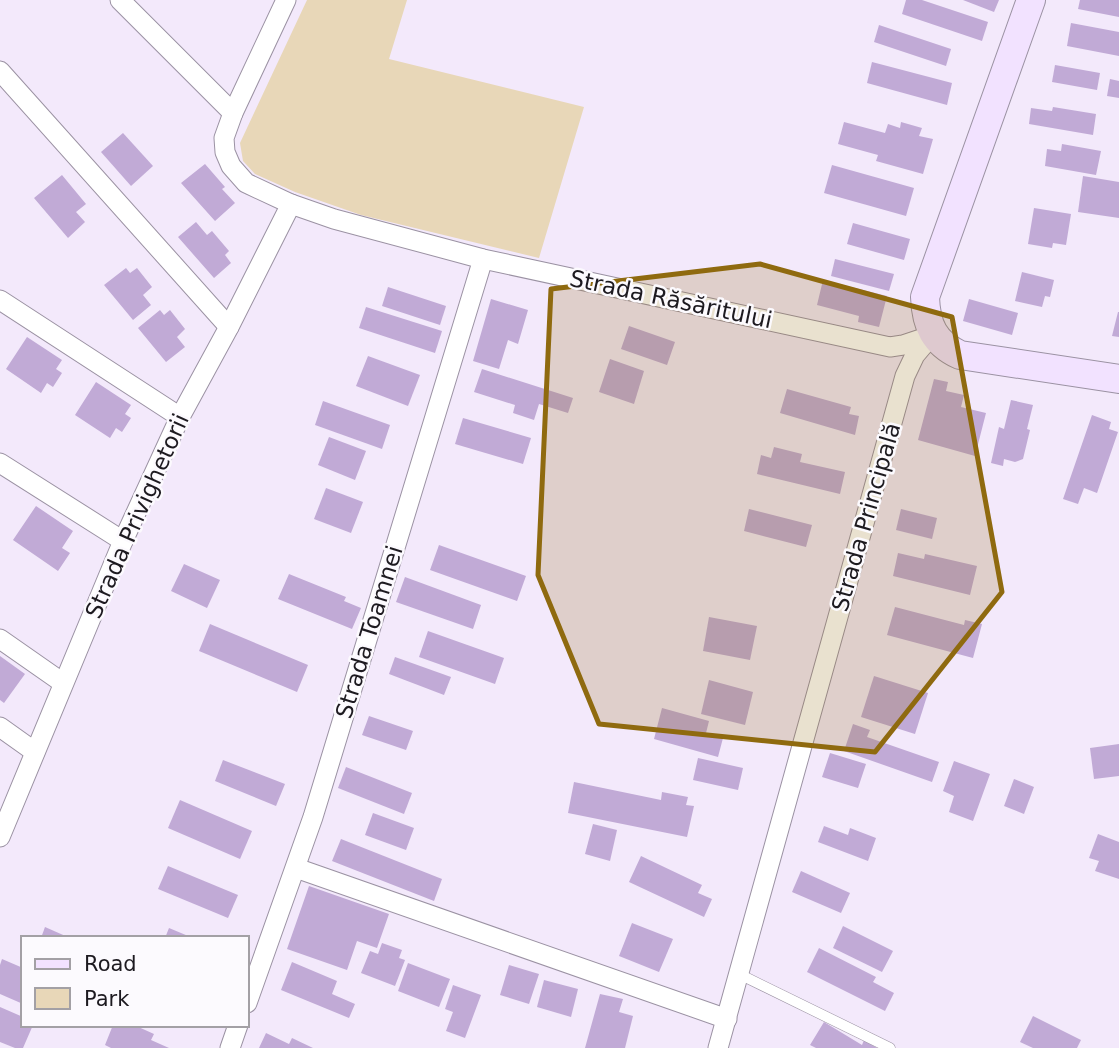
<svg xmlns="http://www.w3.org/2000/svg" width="1119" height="1048" viewBox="0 0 1119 1048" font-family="'DejaVu Sans',sans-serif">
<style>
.green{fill:#e8d7b8}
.building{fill:#c1aad6}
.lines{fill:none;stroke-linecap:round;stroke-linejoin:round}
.service-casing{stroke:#9b92a3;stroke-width:11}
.minor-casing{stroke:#9b92a3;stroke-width:21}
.secondary-casing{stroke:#9b92a3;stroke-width:30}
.service{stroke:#fff;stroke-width:10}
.minor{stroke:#fff;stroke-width:19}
.secondary{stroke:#f2e2ff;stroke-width:28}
.marked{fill:#8f6a0f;fill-opacity:0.2;stroke:#8f6a0f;stroke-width:5;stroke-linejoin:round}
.labels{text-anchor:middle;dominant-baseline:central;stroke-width:5;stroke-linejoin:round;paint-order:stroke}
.street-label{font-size:23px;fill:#1d1a20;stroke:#fcfafe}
</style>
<rect width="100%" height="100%" fill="#f3e9fb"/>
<!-- green -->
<path class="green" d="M307,0h100l-18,59 195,48 -45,151 -178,-43 -66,-23 -40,-18 -12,-13 -3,-18z"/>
<!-- building -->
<g class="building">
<path d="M906,0h16l66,22 -6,19 -80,-27z"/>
<path d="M963,0h36l-5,12z"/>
<path d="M1080,0h39v17l-41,-8z"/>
<path d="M1071,23l48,9v24l-52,-10z"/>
<path d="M879,25l72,24 -5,17 -72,-24z"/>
<path d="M872,62l80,21 -5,22 -80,-22z"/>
<path d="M1055,65l45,8 -3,17 -45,-8z"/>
<path d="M1110,79l9,2v17l-12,-2z"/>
<path d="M1053,107l43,7 -3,21 -64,-11 2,-16 21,3z"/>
<path d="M844,122l41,11 3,-9 12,4 1,-6 21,6 -3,8 14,3 -10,35 -47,-13 2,-6 -40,-11z"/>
<path d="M123,133l30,33 -22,20 -30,-34z"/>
<path d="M1062,144l39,7 -5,24 -51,-9 2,-17 14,2z"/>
<path d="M205,164l20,23 -3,2 13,14 -20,18 -34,-38z"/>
<path d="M832,165l82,23 -8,28 -82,-23z"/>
<path d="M62,175l24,29 -10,8 9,10 -17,16 -34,-40z"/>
<path d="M1083,176l36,6v36l-41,-6z"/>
<path d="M1034,208l37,6 -5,31 -13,-2 -1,5 -24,-4z"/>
<path d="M196,222l11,13 5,-4 17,20 -4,4 6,8 -17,15 -36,-41z"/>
<path d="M853,223l57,16 -6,21 -57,-16z"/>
<path d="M835,259l59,15 -5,17 -58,-15z"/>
<path d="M126,268l4,5 7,-5 15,19 -9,8 8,10 -18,15 -29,-35z"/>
<path d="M1022,272l32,8 -4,17 -5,-1 -3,11 -27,-6z"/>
<path d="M823,280l64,16 -8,31 -21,-5 1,-6 -42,-11z"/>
<path d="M388,287l58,19 -6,19 -58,-19z"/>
<path d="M491,299l37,11 -10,34 -10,-4 -9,29 -26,-8z"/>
<path d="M969,299l49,14 -6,22 -49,-14z"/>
<path d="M366,307l76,24 -7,22 -76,-25z"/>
<path d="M160,310l4,5 6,-5 15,19 -8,8 8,10 -19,15 -28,-34z"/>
<path d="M1118,312h1v25l-7,-1z"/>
<path d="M629,326l46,16 -8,23 -46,-16z"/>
<path d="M27,337l35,23 -6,9 6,4 -9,14 -6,-4 -6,10 -35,-24z"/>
<path d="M368,356l52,19 -12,31 -52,-20z"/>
<path d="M610,359l34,12 -10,33 -35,-12z"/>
<path d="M482,369l91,29 -5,15 -29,-9 -5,16 -21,-7 2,-8 -41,-13z"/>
<path d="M934,379l14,3 -2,9 18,4 -3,12 25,6 -11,43 -57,-16z"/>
<path d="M96,382l35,23 -6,9 6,4 -9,14 -6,-4 -6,10 -35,-23z"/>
<path d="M787,389l64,18 -2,7 10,2 -4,19 -75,-22z"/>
<path d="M1011,400l22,5 -6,24 3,1 -7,29 -8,3 -11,-3 -1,7 -12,-3 8,-36 5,2z"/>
<path d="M323,401l67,24 -8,24 -67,-24z"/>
<path d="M1092,415l19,7 -2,7 9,3 -21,61 -13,-5 -6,16 -15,-5z"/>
<path d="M463,418l68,20 -8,26 -68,-20z"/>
<path d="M329,437l37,14 -11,29 -37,-15z"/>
<path d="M774,447l28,7 -2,8 45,10 -5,22 -83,-20 4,-19 10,3z"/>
<path d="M326,488l37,14 -12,31 -37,-14z"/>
<path d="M36,506l37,25 -11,17 8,5 -12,18 -45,-31z"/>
<path d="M749,509l63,16 -6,22 -62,-16z"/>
<path d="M901,509l36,9 -5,21 -36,-9z"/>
<path d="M439,545l87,31 -9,25 -87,-31z"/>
<path d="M898,553l26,6 1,-5 52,12 -7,29 -77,-19z"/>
<path d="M184,564l36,16 -13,28 -36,-17z"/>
<path d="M289,574l57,23 -2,4 17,7 -9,21 -74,-30z"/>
<path d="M405,577l76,28 -8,24 -77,-27z"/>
<path d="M895,607l69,18 1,-5 17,4 -9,34 -86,-23z"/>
<path d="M709,617l48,9 -7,34 -47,-9z"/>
<path d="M210,624l98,41 -11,27 -98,-41z"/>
<path d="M428,631l76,27 -9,26 -76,-27z"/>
<path d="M0,656l25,18 -21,29 -4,-3z"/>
<path d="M395,657l56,20 -7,18 -55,-21z"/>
<path d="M874,676l54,17 -13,41 -54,-17z"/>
<path d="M709,680l44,12 -8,33 -44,-11z"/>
<path d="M662,708l47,13 -3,12 17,5 -5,19 -64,-18z"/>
<path d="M369,716l44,15 -7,19 -44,-15z"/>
<path d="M853,724l17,6 -3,7 72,25 -7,20 -88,-31z"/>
<path d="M1119,744v32l-25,3 -4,-31z"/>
<path d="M830,753l36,11 -8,24 -36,-11z"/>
<path d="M698,758l45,10 -5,22 -45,-10z"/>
<path d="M223,760l62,24 -9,22 -61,-25z"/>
<path d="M954,761l36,13 -17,47 -24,-9 5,-16 -11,-5z"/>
<path d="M346,767l66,26 -8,21 -66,-26z"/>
<path d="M1014,779l20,8 -10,27 -20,-8z"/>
<path d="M574,782l87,18 1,-8 26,5 -2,8 8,1 -7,31 -119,-24z"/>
<path d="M180,800l72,31 -12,28 -72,-31z"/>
<path d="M373,813l41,15 -8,22 -41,-15z"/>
<path d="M593,824l24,6 -7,31 -25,-7z"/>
<path d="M824,826l24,9 2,-7 26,10 -8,23 -50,-19z"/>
<path d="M1098,834l21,8v37l-24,-8 4,-10 -10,-3z"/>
<path d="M341,839l101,40 -8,22 -102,-40z"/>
<path d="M641,856l61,29 -4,8 14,6 -8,18 -75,-35z"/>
<path d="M168,866l70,29 -10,23 -70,-29z"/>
<path d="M801,871l49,22 -9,20 -49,-21z"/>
<path d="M309,886l80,28 -12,34 -20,-7 -10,29 -60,-21z"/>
<path d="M632,923l41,16 -14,33 -40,-16z"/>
<path d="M843,926l50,25 -11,21 -49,-24z"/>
<path d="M45,927l25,11h-29z"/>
<path d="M169,928l24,10h-28z"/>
<path d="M382,943l20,7 -3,8 6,2 -10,26 -34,-13 9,-22 8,3z"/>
<path d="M819,948l57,29 -3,5 21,11 -9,18 -78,-39z"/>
<path d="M2,959l21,9v36l-23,-10v-29z"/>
<path d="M292,962l45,19 -5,13 23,10 -6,14 -68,-28z"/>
<path d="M408,963l42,16 -11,28 -41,-16z"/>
<path d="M509,965l30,9 -10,30 -29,-9z"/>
<path d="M544,980l34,9 -7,28 -34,-10z"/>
<path d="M453,985l28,10 -16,43 -19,-7 7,-19 -8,-3z"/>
<path d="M600,994l23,5 -4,13 14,4 -8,32h-40z"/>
<path d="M0,1007l23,10v8h10l-10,23h-8l-15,-6z"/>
<path d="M1033,1016l48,24 -4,8h-44l-13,-6z"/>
<path d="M824,1022l38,23 2,-5 13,8h-61l-6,-3z"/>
<path d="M113,1025h21l20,9 -3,6 18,8h-58l-6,-3z"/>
<path d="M266,1033l23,11 3,-6 21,10h-54z"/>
</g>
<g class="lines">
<!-- service casing -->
<g class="service-casing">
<path id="service" d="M739,974l151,74"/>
</g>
<!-- minor casing -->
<g class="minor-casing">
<g id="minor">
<path d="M120,0l113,113"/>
<path d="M286,0l-53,113 -9,25 1,14 6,14 15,17 45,21 43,15 149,40 407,88 13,-2 30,-10"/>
<path d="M0,71l229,256"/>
<path d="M0,300l180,117"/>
<path d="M0,463l123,78"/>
<path d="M0,639l63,44"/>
<path d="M0,727l35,25"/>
<path d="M0,837l123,-296 57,-124 49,-90 62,-123"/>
<path d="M296,868l431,151"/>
<path d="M247,1003l66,-186 170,-558"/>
<path d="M230,1048l8,-23"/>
<path d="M718,1048l187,-672 10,-21 17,-20"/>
</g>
</g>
<!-- secondary casing -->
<g class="secondary-casing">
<path id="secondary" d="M1031,0l-106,297c1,28 9,46 35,58l159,24"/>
</g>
<!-- service -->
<use href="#service" class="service"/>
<!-- minor -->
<use href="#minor" class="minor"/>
<!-- secondary -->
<use href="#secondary" class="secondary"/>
</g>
<!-- marked area -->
<path class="marked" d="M760,264l192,53 50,275 -127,160 -276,-28 -61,-149 13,-286z"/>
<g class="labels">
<!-- street labels -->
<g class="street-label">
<text transform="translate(671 299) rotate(12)">Strada Răsăritului</text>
<text transform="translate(137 516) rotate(-66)">Strada Privighetorii</text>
<text transform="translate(866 517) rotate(-74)">Strada Principală</text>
<text transform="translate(369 632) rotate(-73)">Strada Toamnei</text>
</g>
</g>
<!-- legend -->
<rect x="21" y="936" width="228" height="91" fill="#fcfafe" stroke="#a3a0a5" stroke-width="2"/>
<rect x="35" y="959" width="35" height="10" fill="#f2e2ff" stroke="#a3a0a5" stroke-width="2"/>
<text x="84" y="971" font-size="21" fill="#1d1a20">Road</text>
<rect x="35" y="988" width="35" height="21" fill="#e8d7b8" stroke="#a3a0a5" stroke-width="2"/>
<text x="84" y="1006" font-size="21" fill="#1d1a20">Park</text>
</svg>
